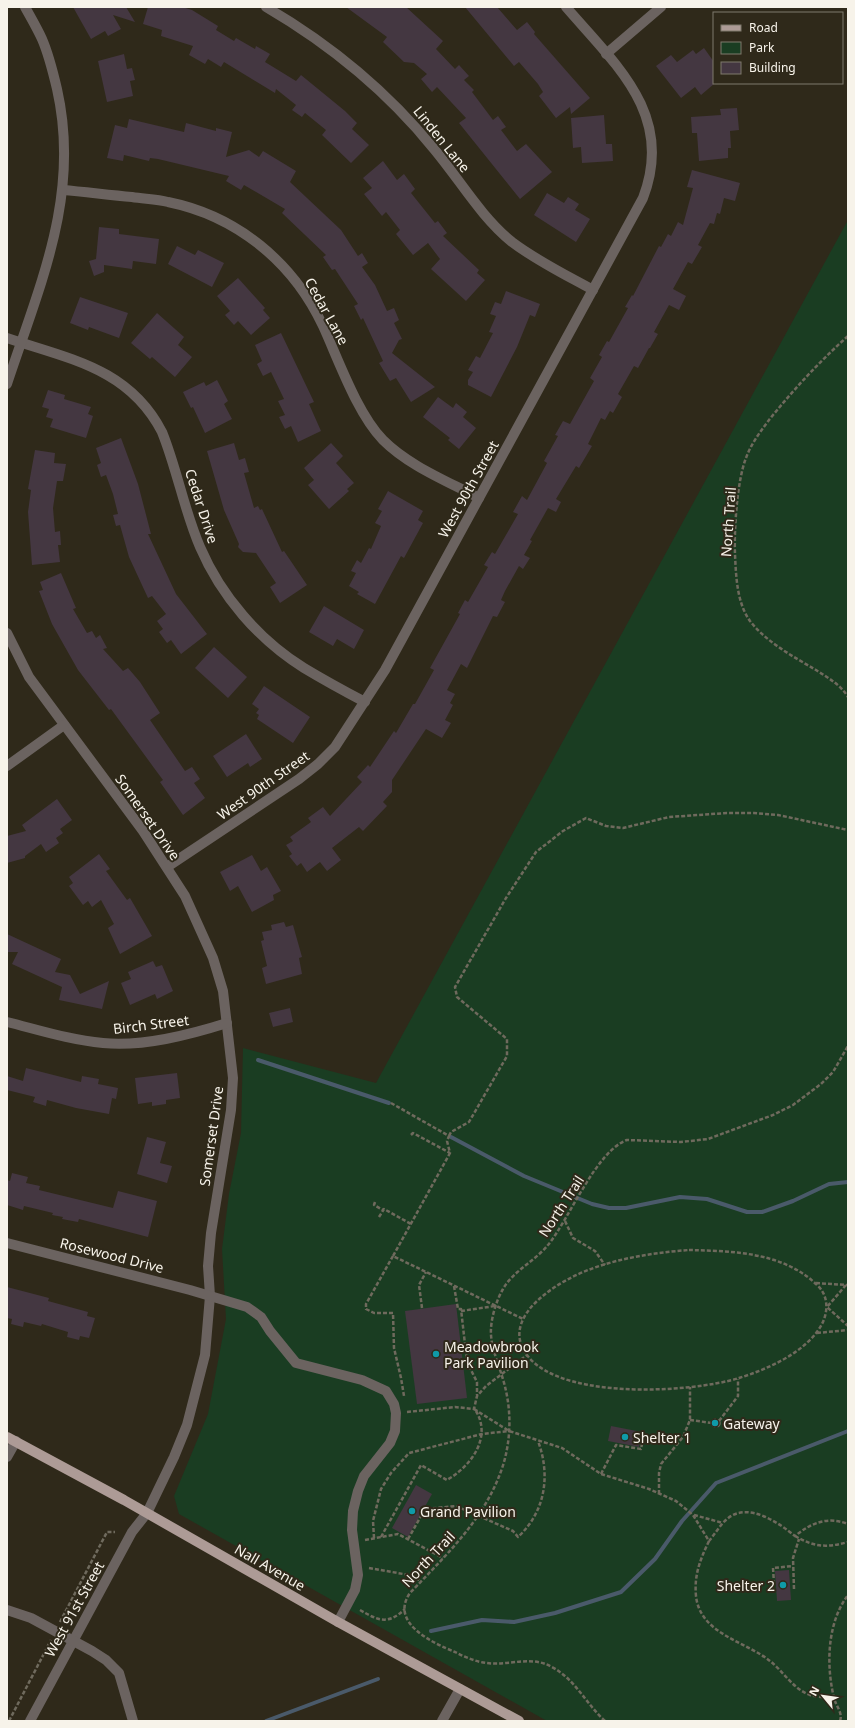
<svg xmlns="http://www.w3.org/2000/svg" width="855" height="1728" viewBox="0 0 855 1728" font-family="'Noto Sans',sans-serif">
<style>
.green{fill:#1a3d22}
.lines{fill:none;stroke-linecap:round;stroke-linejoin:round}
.stream{stroke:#4a5a6a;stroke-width:4}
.building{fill:#443741}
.path{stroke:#6f6a5d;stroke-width:2.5;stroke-dasharray:4 2;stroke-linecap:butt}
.minor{stroke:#6b6360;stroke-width:10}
.major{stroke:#ad9b96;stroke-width:10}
.culture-dot{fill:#0f9aa8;stroke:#2f291a;stroke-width:1.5}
.labels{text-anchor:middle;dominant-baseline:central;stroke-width:4;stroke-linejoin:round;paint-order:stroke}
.street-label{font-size:14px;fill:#f7f3ea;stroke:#2f291a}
.poi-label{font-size:14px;fill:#f7f3ea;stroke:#2f291a;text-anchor:start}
</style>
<rect width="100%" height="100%" fill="#2f291a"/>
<!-- green -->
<path class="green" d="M848,220v1501h-301l-368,-207 -5,-18 34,-82 18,-95 -4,-70 7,-55 12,-61 2,-85 133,35z"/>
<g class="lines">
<!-- stream -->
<g class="stream">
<path d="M258,1060l131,43"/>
<path d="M451,1137l73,39 68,28 17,4h17l54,-11 27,2 40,13h15l31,-11 36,-17 19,-2"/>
<path d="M431,1631l51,-11 32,2 41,-9 66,-21 34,-33 27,-38 34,-38 132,-52"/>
<path d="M266,1721l112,-42"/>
</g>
</g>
<!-- building -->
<g class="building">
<path d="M73,7h53l9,15 -22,-7 8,14 -13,7 -3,-5 -14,8z"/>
<path d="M148,7h34l10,3 26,16 -2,4 18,11 2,-3 19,11 1,-3 14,8 -5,8 31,19 5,-6 44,36 12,12 -5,6 17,16 -18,18 -29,-28 4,-5 -21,-17 -3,4 -10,-7 4,-5 -20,-16 -1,4 -51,-31 -3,5 -13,-8 -3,5 -16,-9 4,-9 -32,-10 1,-6 -19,-6z"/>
<path d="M346,7h60l37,34 -7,8 19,20 4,-4 10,11 -5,4 10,10 -2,2 21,28 5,-4 8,11 -5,3 16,21 9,-7 26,28 -32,27 -61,-76 7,-5 -29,-31 -5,5 -11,-13 6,-5 -13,-11 -10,-1 -21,-20 4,-5z"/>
<path d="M465,7h32l20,23 10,-8 8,10 -1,2 56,64 -19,16 -1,-7 -14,11 -17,-22 4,-4 -5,-8 -19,-22 -5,4z"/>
<path d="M704,48l10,14v22l-13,11 -6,-8 -14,11 -25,-32 15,-11 6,7 16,-12 3,4z"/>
<path d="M124,54l3,15 5,-1 3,12 -5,1 3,15 -26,6 -9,-41z"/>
<path d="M737,108l2,22 -9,1 1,17h-3v10l-29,3 -2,-28h-5l-1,-16 30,-2 -1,-6z"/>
<path d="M604,115l2,29h6l1,17 -31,2 -1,-16 -8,1 -2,-30z"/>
<path d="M129,119l55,13 2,-9 30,8v-3l16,4 -6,25 23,-7 10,7 4,-6 33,20 -6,11 51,48 17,26 4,-3 6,10 -6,4 13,18 12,26 7,-3 5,12 -5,3 8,16 -3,1 -7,13 43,34 -24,15 -15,-24 -6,3 -11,-18 4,-2 -20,-43 -2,2 -7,-14 4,-2 -23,-35 -3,1 -9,-13 3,-2 -44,-42 3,-4 -41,-24 -3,5 -15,-9 3,-5 -71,-17 -8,-1 -1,3 -25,-6 -1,6 -16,-3 8,-33 12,3z"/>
<path d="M383,161l14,19 7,-6 11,15 -4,4 24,30 3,-2 9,12 -4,3 36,34 -2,3 8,7 -19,21 -35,-32 9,-10 -12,-16 -15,12 -17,-21 4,-4 -14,-18 -4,4 -18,-22 8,-6 -9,-10z"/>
<path d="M692,170l48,13 -5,18 -11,-3 -4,16 -3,-1 -3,11 -4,-1 -12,22 4,2 -10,17 -4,-2 -15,27 13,7 -7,14 -10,-5 -15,27 4,2 -8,14h-1l-11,20 -4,-2 -16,28 4,3 -9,16 -3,-2 -5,9 -4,-2 -13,26 4,2 -13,22 -3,-2 -20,33 5,3 -5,10 -8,-4 -18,32 2,1 -8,14 6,3 -7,11 -4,-3 -14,25 -4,9 4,2 -8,15 -4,-1 -26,52 -6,-4 -14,26 8,4 -5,9 3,2 -8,15 6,3 -9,15 -16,-9 -34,51v12l-9,10 4,4 -24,25 -4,-4 -27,21 9,12 -14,11 -7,-9 -13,10 -6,-9 -4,3 -8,-10 3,-2 -6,-9 7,-4 -3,-4 21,-15 -3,-4 15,-11 7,9 32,-34 -5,-5 11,-12 2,2 24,-36 2,2 17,-29h2l19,-34 -4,-2 30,-54 -2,-1 7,-13 3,2 20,-35 -4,-2 8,-13 3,2 23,-40 -5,-2 9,-16 5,4 20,-37 -3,-2 14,-25 -3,-1 8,-14 7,3 24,-43 -4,-3 12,-21 -3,-2 8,-14 2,1 19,-34 -3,-1 7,-12 1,1 26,-50 2,1 7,-13 3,2 7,-14 5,3 10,-37 -6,-1z"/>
<path d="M547,193l17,10 4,-6 11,7 -4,6 15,9 -14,23 -42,-27z"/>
<path d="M99,227l20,2v5l40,5 -3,25 -23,-3 -1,8 -28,-4v7l-10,4 -5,-15 7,-2z"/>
<path d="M177,246l18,9 3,-5 26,13 -12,24 -44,-23z"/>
<path d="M238,278l27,30 -2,2 7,8 -19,17 -13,-14 -4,4 -9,-10 5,-4 -13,-15z"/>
<path d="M506,291l34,13 -5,13 -5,-2 -13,32 -26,50 -23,-12v-5l5,-8 -5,-2 8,-14 4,2 13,-25 -4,-1 7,-16 -6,-2 5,-12 6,2z"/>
<path d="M80,297l48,16 -9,25 -30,-11 -1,3 -18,-7z"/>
<path d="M157,313l27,24 -6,8 14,12 -17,20 -23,-20 -2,2 -19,-16z"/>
<path d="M281,333l33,69 -5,2 12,27 -23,11 -7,-16 -6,3 -6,-12 6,-2 -7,-14 6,-2 -13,-27 -8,4 -6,-12 5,-3 -7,-16z"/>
<path d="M217,380l11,21 -4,3 8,15 -27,14 -12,-26 -2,1 -8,-16 21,-10 2,4z"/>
<path d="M48,390l17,5 -1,4 27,8 -3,7 5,2 -7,22 -36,-11 3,-8 -7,-2 3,-8 -7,-2z"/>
<path d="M438,397l15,11 3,-5 11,9 -4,5 13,11 -17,21 -11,-9 2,-2 -27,-21z"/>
<path d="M121,438l17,46 13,50h-3l28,60 31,40 -26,20 -10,-14 -4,3 -8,-11 4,-3 -6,-8 9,-7 -14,-18 -4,2 -19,-41 -9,-32 -4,1 -3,-11 5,-1 -5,-20 -7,-19 -5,2 -4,-12 4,-2 -5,-15z"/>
<path d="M234,443l5,17 6,-2 4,14 -5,1 10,35 4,-2 2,4 2,-1 20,43 2,-1 23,34 -27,18 -10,-16 6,-4 -20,-30 -13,-1 -5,-5 1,-3 -15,-34 -17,-59z"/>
<path d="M331,443l12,13 -7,7 18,20 -7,6 2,2 -20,18 -21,-24 6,-5 -10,-12z"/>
<path d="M35,450l20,3 -1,10 12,1 -3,17h-6l-4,27 2,24 5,-1 1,14h-3l2,17 -28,3 -4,-53 3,-22 -3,-1z"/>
<path d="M388,491l35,20 -5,9 5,3 -19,35 -3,-2 -26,48 -18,-10 2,-2 -10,-6 7,-13 -5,-2 6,-11 4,3 8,-15 2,1 10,-23 -6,-3 7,-12 -4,-2z"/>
<path d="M61,573l15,35 -3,1 14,24 5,-2 4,7 4,-3 7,13 -4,1 20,22 5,-3 12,14 20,31 -10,7 35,51 7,-4 8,12 -6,4 11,15 -22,17 -23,-33 3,-2 -6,-8 -46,-63 -2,1 -31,-40 -26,-46 -13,-33 4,-1 -3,-8z"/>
<path d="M324,606l40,24 -10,19 -17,-10 -4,7 -24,-14z"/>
<path d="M214,647l33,30 -19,21 -33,-30z"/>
<path d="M264,686l46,31 -17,26 -36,-24 2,-4 -3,-2 3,-4 -7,-5z"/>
<path d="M246,734l16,25 -12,8 -2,-4 -21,14 -14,-21z"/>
<path d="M57,799l15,21 -12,9 3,4 -7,5 3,5 -13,9 -5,-8 -16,12v2l-18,5v-27l19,-5 -4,-6z"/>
<path d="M99,854l11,15 -4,2 21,29 3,-2 22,38 -32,18 -12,-26 6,-4 -13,-24 -9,7 -4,-6 -5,4 -14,-19 4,-3 -4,-6z"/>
<path d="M252,855l9,16 6,-4 14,24 -8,4 1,5 -22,12 -14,-26 -8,5 -10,-19z"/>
<path d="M284,922l2,5 7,-2 9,32 -3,1 3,16 -36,10 -4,-16 5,-2 -6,-25 3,-1 -2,-8 10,-2 -1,-5z"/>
<path d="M7,934l54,25 -6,13 15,3 10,19 29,-13 -7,28 -43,-9 3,-13 -50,-23 6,-12h-11z"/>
<path d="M153,961l3,6 6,-2 11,26 -16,8 -2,-5 -25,11 -9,-22 10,-4 -3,-7z"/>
<path d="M290,1008l3,14 -20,5 -4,-14z"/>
<path d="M26,1068l55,14 1,-6 17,3 -1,5 20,4 -2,11 -4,-1 -3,16 -33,-6 -29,-8 -1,6 -13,-4 2,-5 -28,-7v-14l16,5z"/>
<path d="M177,1073l3,25 -14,2v4l-14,2v-4l-14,2 -3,-26z"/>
<path d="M147,1137l19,5 -6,21 12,3 -5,17 -30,-9z"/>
<path d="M12,1173l16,4 -2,6 14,3 -1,4 74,18 5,-17 39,10 -9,36 -69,-18 -1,3 -16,-3 1,-2 -11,-2 1,-2 -29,-7 -1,4 -16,-5v-25l3,1z"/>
<path d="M7,1287l42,11 -1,3 40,11 -1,4 8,2 -6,20 -9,-2 -1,4 -12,-3 1,-5 -26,-8 -1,2 -17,-4 -1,5 -12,-3 1,-5 -5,-1z"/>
<path d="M456,1304l11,94 -50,6 -12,-93z"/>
<path d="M611,1426l31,6 -3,15 -31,-6z"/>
<path d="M416,1485l16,9 -24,43 -16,-9z"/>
<path d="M789,1570l2,30 -14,1 -2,-30z"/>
</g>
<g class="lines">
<!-- path -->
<g class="path">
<path d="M848,336c-29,26 -54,53 -79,84 -9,12 -18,24 -23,38 -9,23 -12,72 -11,96 1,23 2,49 15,67 16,21 44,36 66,49 12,8 24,14 32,27"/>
<path d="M391,1103l58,33 -2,5 3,12 -57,103 130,63"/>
<path d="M411,1135l2,-2 37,20"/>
<path d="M449,1136l2,-4 18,-10 38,-66v-17l-50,-42 -2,-10 51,-89 30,-46 27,-21 23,-13 20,8 17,2 46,-11 58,-4h27l24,2 70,15"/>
<path d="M375,1202l-1,3 9,5"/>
<path d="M379,1217l5,-8 27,15"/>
<path d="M565,1221l8,17 22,13 10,14"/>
<path d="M689,1250c43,1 93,2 127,34 12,10 13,26 6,40 -15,28 -54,45 -83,54 -47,15 -197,25 -218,-34 -5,-14 2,-28 12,-39 39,-40 103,-51 156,-55z"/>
<path d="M393,1256l-27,48v5l8,4h19l1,35 7,30 3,18"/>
<path d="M816,1283l31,2"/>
<path d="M846,1285l-19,22 21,19"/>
<path d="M454,1286l4,23h3l6,53 10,20v13"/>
<path d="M422,1308l-3,-23 7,-13"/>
<path d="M461,1311l34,-5"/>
<path d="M817,1333l31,-3"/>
<path d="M474,1409l35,22 53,17 39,26 48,15 27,12 17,14 16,26c6,-7 11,-16 18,-22 21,-18 52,4 68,17 16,-13 32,-20 53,-12"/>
<path d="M407,1412l48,-5 19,2 3,-13 9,-10 41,-31"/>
<circle cx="716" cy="1423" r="3.5"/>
<path d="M690,1420l22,3"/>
<path d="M719,1421l19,-25v-17"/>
<path d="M601,1474l15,-29 25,4 3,-15"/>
<path d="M659,1494v-21l2,-9 22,-27 7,-17v-33"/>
<path d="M694,1515l29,8"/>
<path d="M795,1536c19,11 31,12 53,6"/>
<path d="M381,1537l40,-72 26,15c24,-14 45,-42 29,-69"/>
<path d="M374,1538l-1,-17 8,-32 10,-16 18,-20 73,-19 27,-3"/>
<path d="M408,1539l17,-30 31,-3 57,25 5,6c27,-25 33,-61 20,-96"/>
<path d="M365,1540l33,-6 45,24"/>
<path d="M709,1541c-9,19 -15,34 -13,55 4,38 49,45 74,65 13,10 23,28 40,34 7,2 16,2 24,4"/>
<path d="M369,1568l40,7 12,6"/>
<path d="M774,1584l-1,-16 20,-2"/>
<path d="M794,1589l-1,-31 6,-19"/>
<path d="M360,1610c19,11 28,15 45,-1"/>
<path d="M60,1622l47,-90h8"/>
<path d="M9,1721l42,-81"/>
<path d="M605,1721c-19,-17 -29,-41 -53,-54 -21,-12 -43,-1 -65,-4 -11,-1 -22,-6 -32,-11 -22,-9 -66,-29 -45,-59 38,-40 78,-77 94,-131 8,-29 7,-58 -2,-86 -4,-13 -10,-27 -11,-41 -1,-14 5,-34 12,-46 10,-18 32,-28 45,-44 22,-27 48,-94 79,-105l54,2 27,-3 65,-24 20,-10 28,-21 12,-12 15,-26"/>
<path d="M840,1721c3,-8 -4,-15 -6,-23 -8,-33 -7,-75 14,-103"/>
</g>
<!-- minor -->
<g class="minor">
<path d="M266,7c65,38 121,84 168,142 26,31 47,68 78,93 25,19 54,33 81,48"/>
<path d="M606,54l55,-47"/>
<path d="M63,190c23,2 46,5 69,7 12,2 24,2 36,5 69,14 125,60 155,124 16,35 34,87 60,114 26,26 64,41 96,58"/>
<path d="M7,338c62,21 122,30 155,94 15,37 22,78 38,115 21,49 59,93 104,121 20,12 40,23 61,34"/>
<path d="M7,384c33,-100 74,-189 50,-295 -4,-17 -8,-34 -15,-50 -5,-11 -11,-21 -17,-32"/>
<path d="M7,633l22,44 114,154 42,65 28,62 10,33 10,87 -2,32 -20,123 -3,33 2,30 -5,59 -18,70 -13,32 -27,56 -15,19 -102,189"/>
<path d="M7,766l57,-41"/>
<path d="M167,867l132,-88 19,-15 17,-17 50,-77 258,-472c32,-83 -27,-133 -77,-191"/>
<path d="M7,1022c32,8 63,18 96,21 40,4 86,-8 124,-20"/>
<path d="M7,1243l183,47 57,17 14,10 9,14 26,32 66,17 24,11 8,13 2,9 -1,18 -5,12 -26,33 -6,15 -5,20 -1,19 6,45 -3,15 -17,32"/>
<path d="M7,1457l9,-16"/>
<path d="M7,1610l24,8 61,33 14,9 13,13 14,48"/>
<path d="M442,1721l18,-32"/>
</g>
<!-- major -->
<path class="major" d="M7,1437l117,63 214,122 181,99"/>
</g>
<!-- markers -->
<g class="culture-dot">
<circle cx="436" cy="1354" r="4"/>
<circle cx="715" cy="1423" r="4"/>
<circle cx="625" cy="1437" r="4"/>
<circle cx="412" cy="1511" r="4"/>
<circle cx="783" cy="1585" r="4"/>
</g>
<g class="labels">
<!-- street labels -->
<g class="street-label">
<text transform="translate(442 139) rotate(51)">Linden Lane</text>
<text transform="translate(327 311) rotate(61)">Cedar Lane</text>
<text transform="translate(468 489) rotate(-61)">West 90th Street</text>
<text transform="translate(202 506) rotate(72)">Cedar Drive</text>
<text transform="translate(728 522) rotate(-86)">North Trail</text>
<text transform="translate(263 785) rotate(-35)">West 90th Street</text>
<text transform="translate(148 817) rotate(55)">Somerset Drive</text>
<text transform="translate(151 1024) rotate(-7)">Birch Street</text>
<text transform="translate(211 1136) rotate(-82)">Somerset Drive</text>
<text transform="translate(561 1206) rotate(-57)">North Trail</text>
<text transform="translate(112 1255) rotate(14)">Rosewood Drive</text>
<text transform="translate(428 1559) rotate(-47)">North Trail</text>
<text transform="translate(270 1567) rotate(30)">Nall Avenue</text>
<text transform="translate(74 1609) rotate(-61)">West 91st Street</text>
</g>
<!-- poi labels -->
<g class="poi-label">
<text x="444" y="1346">Meadowbrook<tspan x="444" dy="16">Park Pavilion</tspan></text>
<text x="723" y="1423">Gateway</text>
<text x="633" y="1437">Shelter 1</text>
<text x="420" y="1511">Grand Pavilion</text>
<text x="775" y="1585" text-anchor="end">Shelter 2</text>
</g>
</g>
<!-- border -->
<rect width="855" height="1728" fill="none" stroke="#f7f3ea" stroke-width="16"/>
<!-- legend -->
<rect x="713" y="12" width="130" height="72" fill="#2f291a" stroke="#7f7a6d"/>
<rect x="721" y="25" width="20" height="6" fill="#ad9b96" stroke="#7f7a6d"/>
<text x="749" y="32" font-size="12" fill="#f7f3ea">Road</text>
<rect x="721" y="42" width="20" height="12" fill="#1a3d22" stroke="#7f7a6d"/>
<text x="749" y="52" font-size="12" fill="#f7f3ea">Park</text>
<rect x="721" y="62" width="20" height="12" fill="#443741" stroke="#7f7a6d"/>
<text x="749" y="72" font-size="12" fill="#f7f3ea">Building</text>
<!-- north arrow -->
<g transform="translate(823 1696) rotate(299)" stroke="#2f291a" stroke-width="3" paint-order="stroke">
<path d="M0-3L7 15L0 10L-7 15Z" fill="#f7f3ea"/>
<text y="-6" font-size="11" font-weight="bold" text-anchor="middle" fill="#f7f3ea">N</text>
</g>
</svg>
